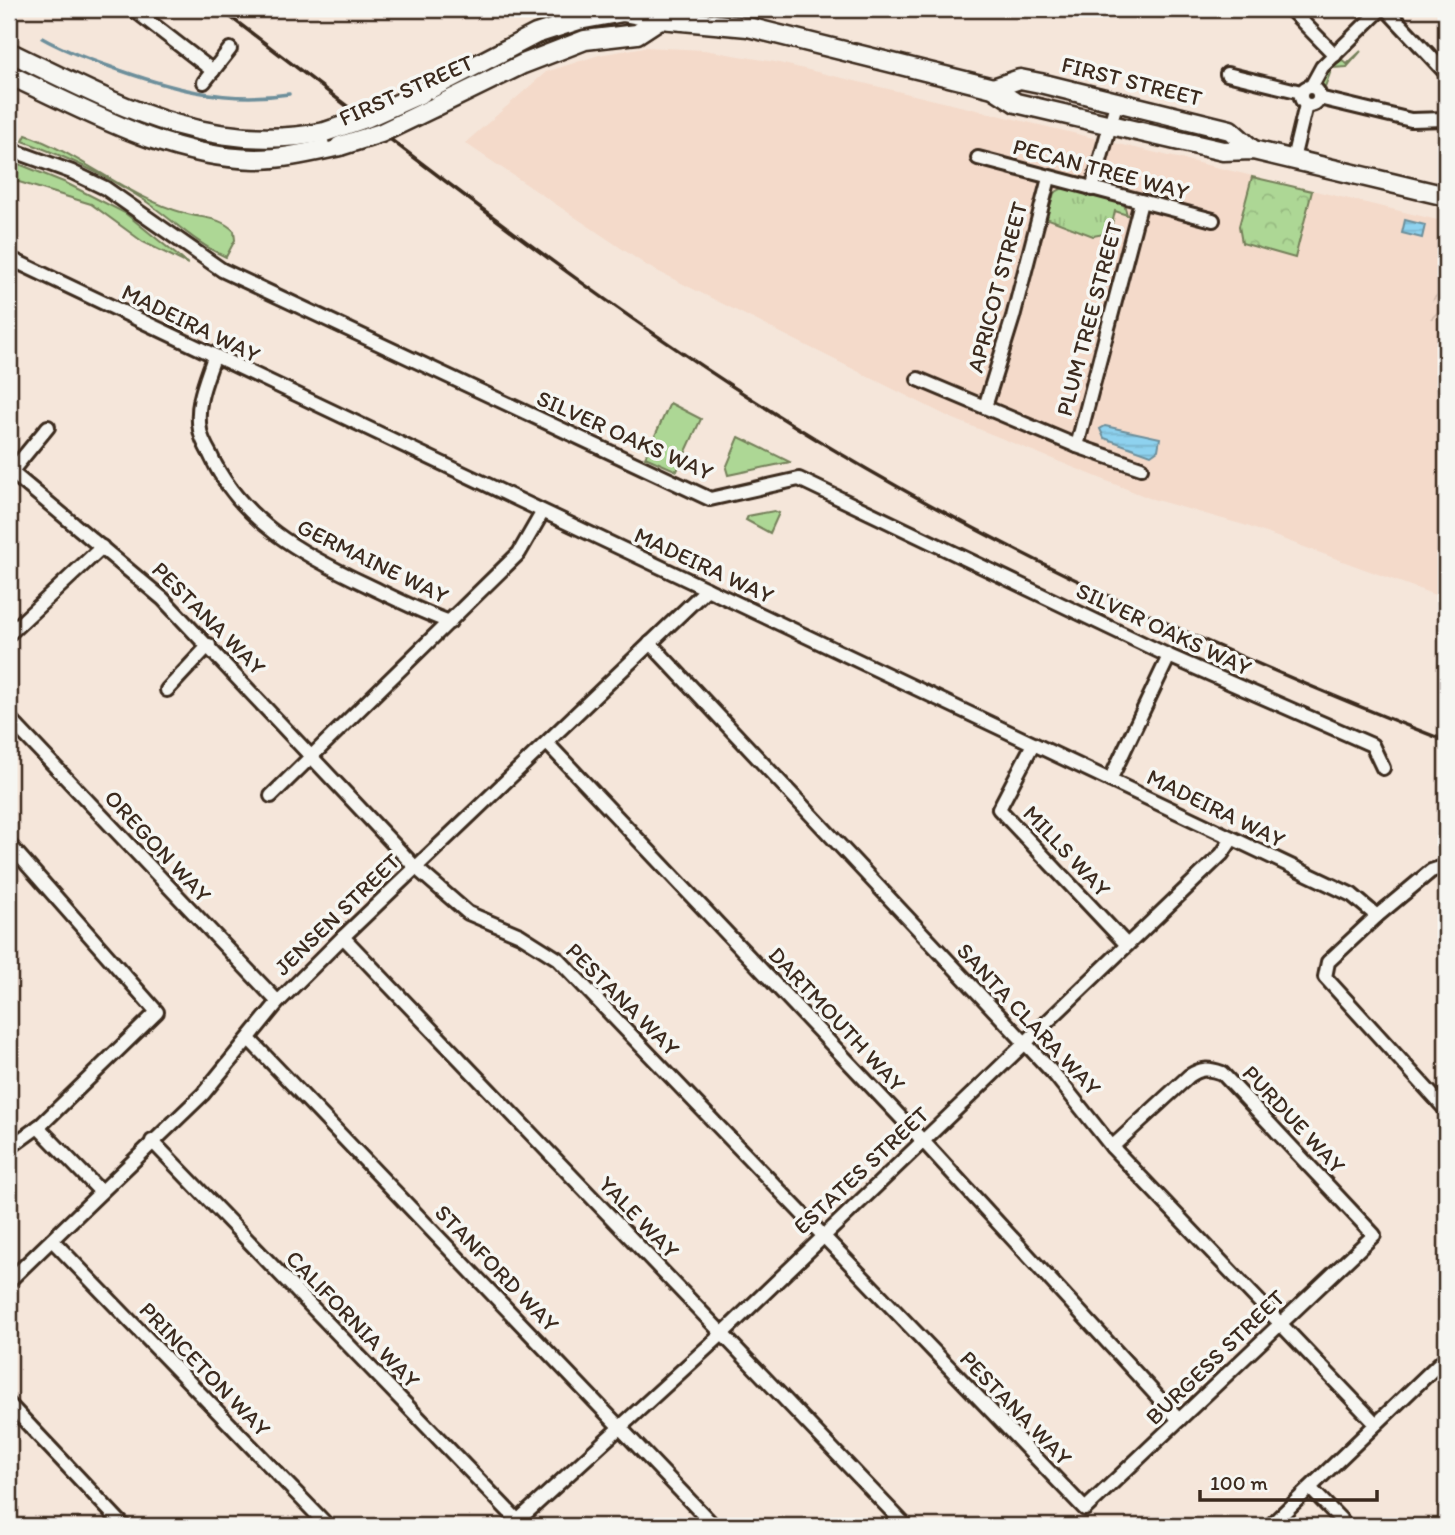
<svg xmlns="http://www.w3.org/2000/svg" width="1455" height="1535" viewBox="0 0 1455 1535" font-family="Itim,sans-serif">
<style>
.built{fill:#f4daca}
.industrial{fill:url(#industrial-furrows)}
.grass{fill:#add795;stroke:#74805a;stroke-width:2}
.forest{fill:url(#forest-crowns);stroke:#74805a;stroke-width:2}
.park{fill:url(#park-tufts);stroke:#74805a;stroke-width:2}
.water{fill:url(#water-rules);stroke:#6d8f9b;stroke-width:2}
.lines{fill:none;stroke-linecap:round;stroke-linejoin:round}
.stream{stroke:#6d8f9b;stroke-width:3.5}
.minor-casing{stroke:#3b2a1e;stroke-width:18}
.primary-casing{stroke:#3b2a1e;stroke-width:23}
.minor{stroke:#f6f6f2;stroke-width:12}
.primary{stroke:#f6f6f2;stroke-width:18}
.rail{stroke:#3b2a1e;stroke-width:3.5}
.primary-bridge-casing{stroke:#3b2a1e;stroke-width:23;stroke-linecap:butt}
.primary-bridge{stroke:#f6f6f2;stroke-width:18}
.labels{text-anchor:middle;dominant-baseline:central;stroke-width:7;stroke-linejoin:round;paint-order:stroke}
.street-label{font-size:23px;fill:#3b2a1e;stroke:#f6f6f2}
</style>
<defs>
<pattern id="industrial-furrows" width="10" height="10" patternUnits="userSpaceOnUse" patternTransform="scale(1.75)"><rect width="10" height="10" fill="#f4daca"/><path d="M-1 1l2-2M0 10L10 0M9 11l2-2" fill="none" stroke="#d2bbad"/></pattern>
<pattern id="forest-crowns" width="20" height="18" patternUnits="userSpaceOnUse" patternTransform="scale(1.75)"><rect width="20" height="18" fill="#add795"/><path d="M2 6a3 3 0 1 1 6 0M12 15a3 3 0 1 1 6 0" fill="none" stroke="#96b980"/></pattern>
<pattern id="park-tufts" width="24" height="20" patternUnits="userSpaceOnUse" patternTransform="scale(1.75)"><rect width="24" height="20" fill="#add795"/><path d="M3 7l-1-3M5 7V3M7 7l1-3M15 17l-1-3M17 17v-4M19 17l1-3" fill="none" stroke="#96b980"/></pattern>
<pattern id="water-rules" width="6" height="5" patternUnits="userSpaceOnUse" patternTransform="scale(1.75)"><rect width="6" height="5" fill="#8ed2ef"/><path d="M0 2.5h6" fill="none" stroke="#7bb4cc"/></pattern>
</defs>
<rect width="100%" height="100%" fill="#f5e6da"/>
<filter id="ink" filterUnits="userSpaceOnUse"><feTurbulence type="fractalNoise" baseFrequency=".0143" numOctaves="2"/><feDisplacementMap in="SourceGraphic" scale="14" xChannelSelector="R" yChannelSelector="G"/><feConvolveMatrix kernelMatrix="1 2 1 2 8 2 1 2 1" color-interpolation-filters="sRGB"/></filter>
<g filter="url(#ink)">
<!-- built -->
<path class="built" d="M645,47l59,3 71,12 671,160v377l-202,-74 -95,-27 -200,-81 -300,-150 -184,-124 81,-71 53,-17z"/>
<!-- industrial -->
<path class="industrial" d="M1446,247v77l-18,-6z"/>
<!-- grass -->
<g class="grass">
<path d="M1361,51l-14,16 -15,1 -9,24 -3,-11 20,-23 7,6z"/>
<path d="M26,135c55,19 101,62 158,78 19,6 35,3 50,18l1,9 -9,17c-32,-14 -56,-40 -85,-59 -37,-24 -77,-42 -118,-57z"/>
<path d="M9,160l57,23 59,30 63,51 -45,-22 -52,-38 -82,-25z"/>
<path d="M670,403l31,16 -24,52 -32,-14z"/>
<path d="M739,437l51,25 -62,13 -2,-7z"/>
</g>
<!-- forest -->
<path class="forest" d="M1252,177l60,14 -17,67 -53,-15 -3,-17z"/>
<!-- park -->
<g class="park">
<path d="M1063,188l61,16 3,11 -12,-4 -5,22 -17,3 -47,-18 8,-25z"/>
<path d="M774,511l5,2 -9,20 -24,-13 2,-4z"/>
</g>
<!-- water -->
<g class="water">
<path d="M1405,220l20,5 -3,13 -20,-5z"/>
<path d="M1105,426l55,12 -2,12 -7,5 -47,-17 -4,-9z"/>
</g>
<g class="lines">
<!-- stream -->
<path class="stream" d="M42,38c21,12 43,20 66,28 60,22 116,38 181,28"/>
<!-- minor casing -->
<g class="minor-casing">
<g id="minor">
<path d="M133,9l80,62"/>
<path d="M1161,9h4"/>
<path d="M1290,9l45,46"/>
<path d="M1386,9l60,64"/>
<path d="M1227,74l74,18"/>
<path d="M204,82l26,-33"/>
<circle cx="1310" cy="96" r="9"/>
<path d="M1311,87l11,-20 59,-58"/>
<path d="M1319,98l92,22 35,-1"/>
<path d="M9,149l63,23 33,16 117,82 488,229 89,-20 370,177 203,89 11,23"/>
<path d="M978,158l235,62"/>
<path d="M1293,159l13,-54"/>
<path d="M1092,189l24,-85"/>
<path d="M9,258l1343,637 25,21"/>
<path d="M214,357c-8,24 -19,47 -14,73 1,8 6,17 10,24 30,67 93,101 157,131 27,13 54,27 83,37"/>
<path d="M918,379l159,67 64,22"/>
<path d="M985,407l28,-90 36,-139"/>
<path d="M1077,446l64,-244"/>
<path d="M9,470l154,129 252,268 53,46 52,22 38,24 527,550 289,-274 -152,-162c-14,-5 -21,-5 -33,3l-77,71"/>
<path d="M11,472l37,-45"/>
<path d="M9,634l93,-87"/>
<path d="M650,643l405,432 57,72 264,277"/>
<path d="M167,690l42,-45"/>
<path d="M9,718l269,284"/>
<path d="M547,743l376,398 256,279"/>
<path d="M1033,744l-34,65 128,136"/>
<path d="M1110,780l59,-124"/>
<path d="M271,796l248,-243 23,-40"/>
<path d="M9,844l148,168 -115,112 -33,24"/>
<path d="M1446,866l-15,5 -54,45 -49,46 -3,15 121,133"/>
<path d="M343,937l563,589"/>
<path d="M249,1039l465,487"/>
<path d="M38,1127l63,65"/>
<path d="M152,1141l371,385"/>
<path d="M52,1240l276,286"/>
<path d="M9,1281l194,-187 75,-92 65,-65 364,-348"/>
<path d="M9,1404l115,122"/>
<path d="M1310,1488l37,38"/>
<path d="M512,1526l210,-192 500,-480 10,-15"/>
<path d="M1270,1526l176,-169"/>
</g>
</g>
<!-- primary casing -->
<g class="primary-casing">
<g id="primary">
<path d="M9,52c104,50 196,104 316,80"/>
<path d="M9,75c79,36 157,82 246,84 29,0 57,-7 85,-13"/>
<path d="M993,88l27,-9 20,4 190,47 23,20"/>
<path d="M422,93l114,-59 43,-14 44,-8 37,7 88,8 245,61 23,15 207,48 30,-1 193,46"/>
<path d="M435,107l88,-43 62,-24 52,-6 23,-15"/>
</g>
</g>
<!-- minor -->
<use href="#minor" class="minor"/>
<!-- primary -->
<use href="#primary" class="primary"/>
<!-- rail -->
<path class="rail" d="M220,9c202,153 401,315 621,445 191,113 398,206 605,287"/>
<!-- primary-bridge casing -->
<g class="primary-bridge-casing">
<g id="primary-bridge">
<path d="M325,132l41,-14 56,-25"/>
<path d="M340,146l41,-13 54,-26"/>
</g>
</g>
<!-- primary-bridge -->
<use href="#primary-bridge" class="primary-bridge"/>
</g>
</g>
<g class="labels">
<!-- street labels -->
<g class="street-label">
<text transform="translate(1132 81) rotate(14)">FIRST STREET</text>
<text transform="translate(406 90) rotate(-24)">FIRST STREET</text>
<text transform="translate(1101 169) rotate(15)">PECAN TREE WAY</text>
<text transform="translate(997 287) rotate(-75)">APRICOT STREET</text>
<text transform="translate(1089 319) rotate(-75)">PLUM TREE STREET</text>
<text transform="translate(191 323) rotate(26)">MADEIRA WAY</text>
<text transform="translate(625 435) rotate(24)">SILVER OAKS WAY</text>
<text transform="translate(373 561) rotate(26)">GERMAINE WAY</text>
<text transform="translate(704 565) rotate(25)">MADEIRA WAY</text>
<text transform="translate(209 618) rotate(45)">PESTANA WAY</text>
<text transform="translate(1164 629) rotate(25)">SILVER OAKS WAY</text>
<text transform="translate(1216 808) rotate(26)">MADEIRA WAY</text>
<text transform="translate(158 846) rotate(47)">OREGON WAY</text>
<text transform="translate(1067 851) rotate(47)">MILLS WAY</text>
<text transform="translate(337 914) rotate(-44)">JENSEN STREET</text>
<text transform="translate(623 999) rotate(45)">PESTANA WAY</text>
<text transform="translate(837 1019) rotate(47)">DARTMOUTH WAY</text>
<text transform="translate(1029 1019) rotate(47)">SANTA CLARA WAY</text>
<text transform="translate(1294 1119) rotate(47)">PURDUE WAY</text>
<text transform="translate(861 1170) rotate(-43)">ESTATES STREET</text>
<text transform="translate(639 1217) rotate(46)">YALE WAY</text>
<text transform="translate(497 1268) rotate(46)">STANFORD WAY</text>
<text transform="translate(353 1319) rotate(46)">CALIFORNIA WAY</text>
<text transform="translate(1215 1357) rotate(-44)">BURGESS STREET</text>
<text transform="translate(205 1369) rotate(46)">PRINCETON WAY</text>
<text transform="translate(1016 1408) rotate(46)">PESTANA WAY</text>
</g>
</g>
<!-- margin -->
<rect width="1455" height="1535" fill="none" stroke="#f6f6f2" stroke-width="35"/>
<rect x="18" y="18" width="1420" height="1500" fill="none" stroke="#3b2a1e" stroke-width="2.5" filter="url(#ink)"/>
<!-- scale -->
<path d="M1200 1490v10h177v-10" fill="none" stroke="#3b2a1e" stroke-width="3.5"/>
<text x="1210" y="1490" font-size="21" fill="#3b2a1e" stroke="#f6f6f2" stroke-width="5" paint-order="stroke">100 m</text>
</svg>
